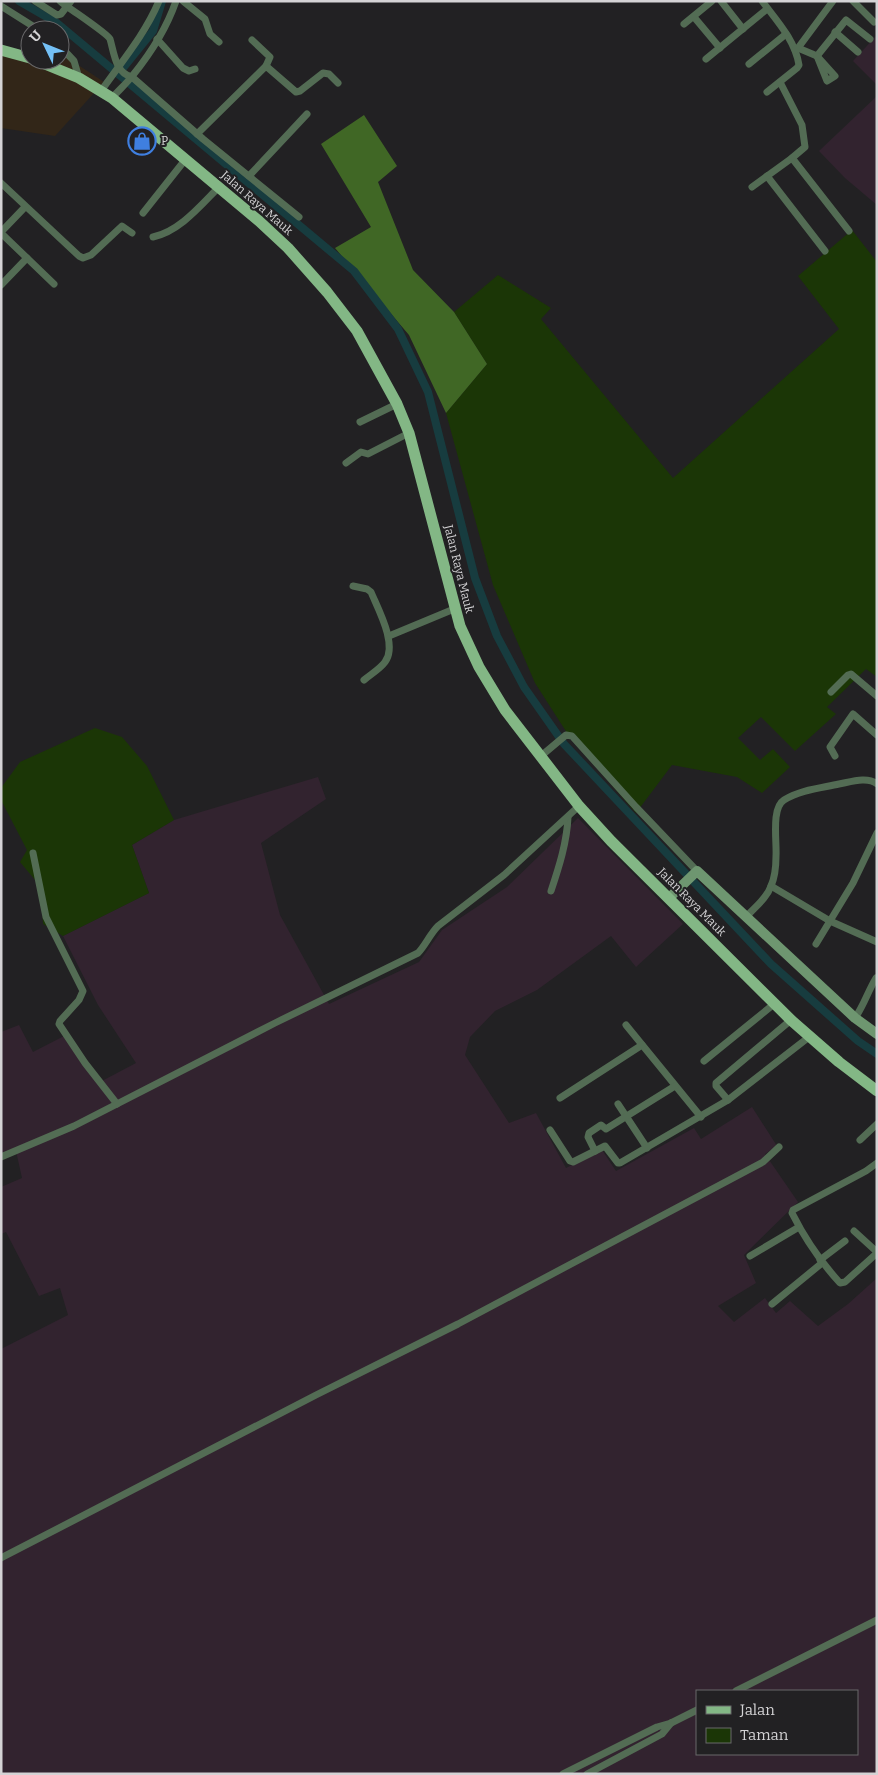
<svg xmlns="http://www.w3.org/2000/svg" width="878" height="1775" viewBox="0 0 878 1775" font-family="Bitter,serif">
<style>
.commercial{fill:#322618}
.industrial{fill:#32232f;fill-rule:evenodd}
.green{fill:#1b3606}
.forest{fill:#406725}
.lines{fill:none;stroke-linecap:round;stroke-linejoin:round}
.canal{stroke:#173c3f;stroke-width:8}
.street{stroke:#536c54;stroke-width:7}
.secondary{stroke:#6e9670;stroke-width:10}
.primary{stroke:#83b785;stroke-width:11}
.labels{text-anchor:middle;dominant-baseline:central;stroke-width:4;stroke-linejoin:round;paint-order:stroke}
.poi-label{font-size:12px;fill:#d4d3d5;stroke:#222123;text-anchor:start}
.street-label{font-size:12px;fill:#d4d3d5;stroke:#222123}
</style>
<rect width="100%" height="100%" fill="#222123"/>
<!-- commercial -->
<path class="commercial" d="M1,49l59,15 6,-7 38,25 -49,54 -54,-8z"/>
<!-- industrial -->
<g class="industrial">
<path d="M877,35v50l-24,-24z"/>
<path d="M877,96v109l-32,-27 -26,-27z"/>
<path d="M318,777l8,22 -65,44 19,72 49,89 90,-42 23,-32 65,-43 71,-69 105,106 -47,43 -25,-31 -74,54 -42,21 -25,26 -5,18 44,68 27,-10 30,55 36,-18 14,21 78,-43 7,11 51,-32 25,39 -12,8 33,48 -54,53 12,28 -38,23 16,16 31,-24 11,15 14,-12 28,25 30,-22 29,-26v496h-876v-425l67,-34 -8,-27 -21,8 -33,-64 -5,2v-47l21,-9 -6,-27 -15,5v-124l18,-7 14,27 33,-17 34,47 36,-19 -38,-58 -35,-69 86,-43 -17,-48 42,-25zM697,1691h160v63h-160z"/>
</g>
<!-- green -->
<g class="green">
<path d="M852,230l25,32v415l-11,-8 -39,38 9,7 -41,37 -34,-34 -23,21 22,22 13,-11 17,18 -28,26 -25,-16 -65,-12 -36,48 -67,-77 -34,-53 -42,-98 -47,-172 41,-49 -33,-52 44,-37 53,33 -10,11 132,159 166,-149 -41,-53z"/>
<path d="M95,728l27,9 25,29 27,54 -42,25 17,48 -86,43 -20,-12 -2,-37 -21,-25 7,-12 -26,-50v-12l19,-26z"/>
</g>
<!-- forest -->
<path class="forest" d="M364,115l33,51 -19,16 35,88 41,42 33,52 -41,49 -37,-78 -74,-87 36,-21 -50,-83z"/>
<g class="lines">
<!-- canal -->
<g class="canal">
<path d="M19,1l38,22 297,248 44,58 30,63 47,186 22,58 27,51 40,57 207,220 87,77 19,13"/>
<path d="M119,73l34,-42 9,-30"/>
</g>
<!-- street -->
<g class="street">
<path d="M35,1l22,14 4,-1 10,-13"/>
<path d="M60,1c8,7 47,32 50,38 4,13 5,34 22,38l71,62 96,78"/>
<path d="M183,1l22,18 5,15 9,8"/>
<path d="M721,1l22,28"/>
<path d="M762,1c15,20 33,39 37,64l-2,3 -30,24"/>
<path d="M853,1l21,21"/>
<path d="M1,6l38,24"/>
<path d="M694,17l26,31"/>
<path d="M684,24l28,-23"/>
<path d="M835,32l23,20"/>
<path d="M157,39l26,29 6,3 6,-2"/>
<path d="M252,40l18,17 -4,9"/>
<path d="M60,46l14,15 5,17"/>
<path d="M798,48l35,-47"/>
<path d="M795,50l3,-2 19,8 29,-36 24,19"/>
<path d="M817,56l18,20 -8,5z"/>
<path d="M706,59l61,-50"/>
<path d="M749,64l37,-30"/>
<path d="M101,91c21,-30 43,-55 58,-90"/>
<path d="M112,98c7,-8 15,-15 21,-23 17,-21 34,-48 43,-74"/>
<path d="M197,134l69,-68 30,26 4,-1 23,-18 6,1 9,9"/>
<path d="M792,158l57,73"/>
<path d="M249,176l58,-62"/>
<path d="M767,176l58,75"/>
<path d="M1,183l78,73 4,2 8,-3 31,-29 10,7"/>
<path d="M752,187l40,-29 13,-11 -3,-22 -22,-43"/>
<path d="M143,213l42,-53"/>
<path d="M1,232l24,-25"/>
<path d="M1,233l53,51"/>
<path d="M153,237c27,-6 47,-31 66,-50"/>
<path d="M1,285l26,-27"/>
<path d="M360,422l37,-18"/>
<path d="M346,463l15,-11 7,2 41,-21"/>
<path d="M353,586l14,3 4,3c7,17 27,53 14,70 -5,7 -14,12 -21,18"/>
<path d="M389,636l65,-27"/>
<path d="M831,692l17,-17 3,-1 26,22"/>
<path d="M541,756l25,-21 6,1 64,71 61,64"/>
<path d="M835,756l-5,-9 23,-33 24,21"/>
<path d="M33,853l13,64 37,74 -4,9 -19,21 -1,3 26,39 32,41"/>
<path d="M771,886l59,35 47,21"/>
<path d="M551,891c8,-24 16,-49 17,-74"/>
<path d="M747,916c8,-9 20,-18 24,-30 4,-9 5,-20 5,-30 1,-14 -5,-48 8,-56 16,-10 37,-12 55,-16 11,-2 29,-8 38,0"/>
<path d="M816,944l37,-61 24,-50"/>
<path d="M855,1018c9,-13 13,-27 21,-40"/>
<path d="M626,1025l75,92"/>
<path d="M704,1061l70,-57"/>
<path d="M560,1098l82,-53"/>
<path d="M728,1100l-12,-14v-3l75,-63"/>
<path d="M618,1104l29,44"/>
<path d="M550,1130l20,31 3,1 32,-16 13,17h2l108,-63 81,-63"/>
<path d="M860,1140l17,-16"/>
<path d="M595,1151l-7,-14 1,-4 12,-8 5,4 69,-43"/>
<path d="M1,1157l73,-31 201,-103 143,-70c7,-7 12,-19 20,-27l66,-51 75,-69"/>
<path d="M877,1163l-11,8 -73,39 -1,3c13,26 28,48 48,70l5,-1 32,-29"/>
<path d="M854,1231l23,21"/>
<path d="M750,1256l49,-29"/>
<path d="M820,1260l25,-19"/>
<path d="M772,1304l50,-41"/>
<path d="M1,1558l315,-163 142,-71 305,-162 16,-15"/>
<path d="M736,1691l141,-71"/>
<path d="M563,1774l94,-47 14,-4 26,-13"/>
<path d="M587,1774l75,-40 9,-11"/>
</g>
<!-- secondary -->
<path class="secondary" d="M669,898l28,-27 158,147 22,16"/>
<!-- primary -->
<g class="primary">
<path d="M1,50l29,8"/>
<path d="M35,60l44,18 33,20 147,123 29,27 39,44 30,39 40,73 12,29 51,193 19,41 26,43 74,96 32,35 180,179 48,42 38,29"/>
</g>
</g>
<!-- icons -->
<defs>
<g id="shop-ring" transform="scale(1.4375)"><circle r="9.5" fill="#222123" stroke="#3f7fe0" stroke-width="1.5"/><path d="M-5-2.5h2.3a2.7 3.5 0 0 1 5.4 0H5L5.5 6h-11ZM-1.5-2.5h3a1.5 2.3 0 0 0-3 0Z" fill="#3f7fe0"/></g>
</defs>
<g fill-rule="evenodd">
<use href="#shop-ring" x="142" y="141"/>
</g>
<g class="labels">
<!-- poi labels -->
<g class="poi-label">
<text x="161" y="141">P</text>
</g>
<!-- street labels -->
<g class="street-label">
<text transform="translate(257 203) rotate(41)">Jalan Raya Mauk</text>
<text transform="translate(459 569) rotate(76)">Jalan Raya Mauk</text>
<text transform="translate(692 902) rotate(45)">Jalan Raya Mauk</text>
</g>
</g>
<!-- border -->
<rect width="878" height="1775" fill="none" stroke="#d4d3d5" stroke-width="5"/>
<!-- legend -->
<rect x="696" y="1690" width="162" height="65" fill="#222123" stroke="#69686a"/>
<rect x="706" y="1706" width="25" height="8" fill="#83b785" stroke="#69686a"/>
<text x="740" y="1715" font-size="15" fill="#d4d3d5">Jalan</text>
<rect x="706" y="1728" width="25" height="15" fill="#1b3606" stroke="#69686a"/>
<text x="740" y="1740" font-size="15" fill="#d4d3d5">Taman</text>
<!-- north arrow -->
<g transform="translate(45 45) rotate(313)"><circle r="24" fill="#222123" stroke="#69686a"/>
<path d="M0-4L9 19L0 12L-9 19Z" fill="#74c0f6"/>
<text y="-8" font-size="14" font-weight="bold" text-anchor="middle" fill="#d4d3d5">U</text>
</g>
</svg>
